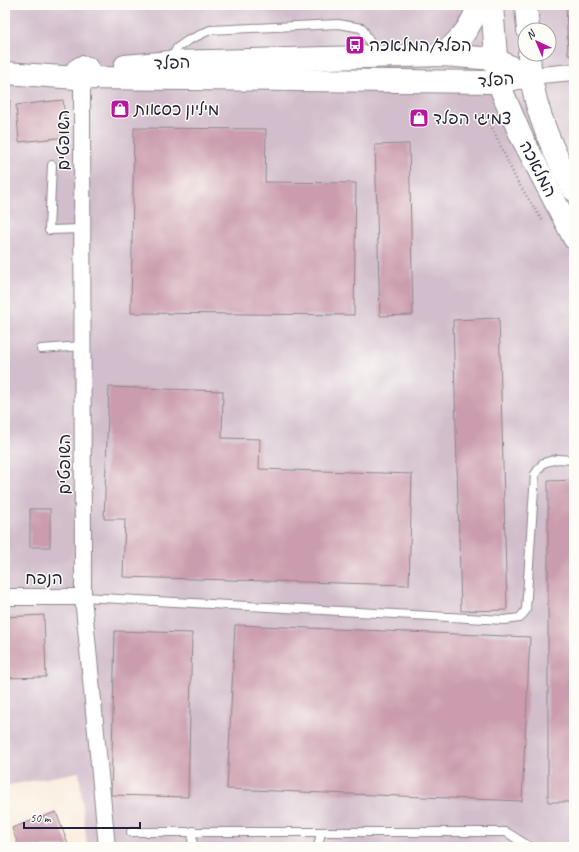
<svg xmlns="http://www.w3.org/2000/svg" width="579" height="852" viewBox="0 0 579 852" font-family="Caveat,'Playpen Sans Hebrew',sans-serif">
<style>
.industrial{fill:#d1bdcb;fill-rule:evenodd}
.building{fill:#cb9cad}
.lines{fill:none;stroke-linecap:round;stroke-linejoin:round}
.lane-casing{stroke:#8e878c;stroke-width:10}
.street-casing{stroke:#8e878c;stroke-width:18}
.secondary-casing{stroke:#8e878c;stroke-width:24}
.path{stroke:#8e878c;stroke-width:2.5;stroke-dasharray:1 3;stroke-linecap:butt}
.lane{stroke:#fff;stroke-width:8}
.street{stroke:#fff;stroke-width:16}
.secondary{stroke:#fff;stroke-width:22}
.labels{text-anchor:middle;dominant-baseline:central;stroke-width:3;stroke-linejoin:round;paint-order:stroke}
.poi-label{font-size:17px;fill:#22223b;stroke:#fdfcf7;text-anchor:start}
.street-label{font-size:17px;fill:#22223b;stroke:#fdfcf7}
</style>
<rect width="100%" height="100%" fill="#fdfcf7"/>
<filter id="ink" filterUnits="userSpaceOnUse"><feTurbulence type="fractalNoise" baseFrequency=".025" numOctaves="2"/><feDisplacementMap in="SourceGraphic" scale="8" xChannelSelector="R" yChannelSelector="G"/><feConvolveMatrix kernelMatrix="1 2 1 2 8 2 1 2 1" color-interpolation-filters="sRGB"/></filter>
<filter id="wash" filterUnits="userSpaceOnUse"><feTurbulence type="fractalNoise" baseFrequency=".012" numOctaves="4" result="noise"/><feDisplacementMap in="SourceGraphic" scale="16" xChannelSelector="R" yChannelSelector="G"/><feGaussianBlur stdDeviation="0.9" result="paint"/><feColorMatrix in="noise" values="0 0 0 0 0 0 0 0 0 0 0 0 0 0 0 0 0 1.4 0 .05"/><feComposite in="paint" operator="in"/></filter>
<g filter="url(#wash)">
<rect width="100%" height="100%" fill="#f9ecdc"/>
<!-- industrial -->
<path class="industrial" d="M5,5h569v842h-487l-8,-75 -74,14zM525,30h24v24h-24z"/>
<g id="blocks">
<!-- building -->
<g class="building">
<path d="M566,5h8v50h-6z"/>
<path d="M5,100h5l-2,44h-3z"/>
<path d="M63,100l4,37 -48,5 -3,-37z"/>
<path d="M134,128l132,1 -1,53 91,1 -2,132 -223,-2z"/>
<path d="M409,144l4,171 -33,1 -5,-171z"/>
<path d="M499,318l8,292 -46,1 -8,-291z"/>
<path d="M109,387l114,4 -1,47 38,1 -1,30 153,5 -3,111 -286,-8 2,-58h-21z"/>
<path d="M574,480v322h-26v-321z"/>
<rect x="30" y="509" width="20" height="38"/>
<path d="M44,615l2,62 -41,1v-61z"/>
<path d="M235,625l295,12 -8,164 -295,-12z"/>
<path d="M115,631l77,2 -4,164 -77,-2z"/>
<path d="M56,812l13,35h-50l-7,-19z"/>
</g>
</g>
</g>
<g filter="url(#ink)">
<use href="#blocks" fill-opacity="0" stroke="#8e878c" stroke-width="1"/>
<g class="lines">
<!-- lane casing -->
<g class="lane-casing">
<g id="lane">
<path d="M171,61l6,-13 10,-7 23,-11 128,-6 24,4 15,27"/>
<path d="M52,165l-3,65 33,-1"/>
<path d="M41,349l41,-3"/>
<path d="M83,597l421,23 16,-2 6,-8 9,-136 8,-11 14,-4 17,1"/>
<path d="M131,832h375l24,15"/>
<path d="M192,847l1,-16"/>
<path d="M318,847l3,-15"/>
</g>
</g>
<!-- street casing -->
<g class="street-casing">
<g id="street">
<path d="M529,76l45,-4"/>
<path d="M82,81l1,516 24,250"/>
<path d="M5,597h78"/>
</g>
</g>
<!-- secondary casing -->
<g class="secondary-casing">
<g id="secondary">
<path d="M492,5l6,77 23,54 53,102"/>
<path d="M526,5l2,25"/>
<path d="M529,54c1,47 22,95 45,136"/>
<path d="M442,55c20,-17 27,-25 37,-50"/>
<path d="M125,66l46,-4 271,-7 53,4 34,17"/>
<path d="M5,73l72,5"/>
<path d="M88,78l2,-5 -3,-5 -5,-1 -5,3v8l6,3 5,-3 410,4 31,-6"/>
</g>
</g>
<!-- path -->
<path class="path" d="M487,117l30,64 25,39"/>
<!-- lane -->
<use href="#lane" class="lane"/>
<!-- street -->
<use href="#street" class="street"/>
<!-- secondary -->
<use href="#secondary" class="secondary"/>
</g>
</g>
<!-- icons -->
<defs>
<g id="bus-square" transform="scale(1)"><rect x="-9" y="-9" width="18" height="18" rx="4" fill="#b5179e" stroke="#fdfcf7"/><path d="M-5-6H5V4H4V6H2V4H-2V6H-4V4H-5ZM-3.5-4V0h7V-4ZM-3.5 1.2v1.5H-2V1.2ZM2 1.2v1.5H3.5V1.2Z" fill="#fff"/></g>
<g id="shop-square" transform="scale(1)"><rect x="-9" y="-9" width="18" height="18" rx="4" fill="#b5179e" stroke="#fdfcf7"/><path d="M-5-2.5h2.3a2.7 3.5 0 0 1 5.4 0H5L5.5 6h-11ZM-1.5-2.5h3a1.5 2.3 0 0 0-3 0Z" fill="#fff"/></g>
</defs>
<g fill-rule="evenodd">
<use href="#bus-square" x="355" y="45"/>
<use href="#shop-square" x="120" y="109"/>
<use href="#shop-square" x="419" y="118"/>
</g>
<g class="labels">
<!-- poi labels -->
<g class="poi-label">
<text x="369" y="45">הפלד/המלאכה</text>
<text x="134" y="109">מיליון כסאות</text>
<text x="433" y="118">צמיגי הפלד</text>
</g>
<!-- street labels -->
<g class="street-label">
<text transform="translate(172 63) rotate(-3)">הפלד</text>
<text transform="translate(496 80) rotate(-6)">הפלד</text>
<text transform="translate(63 140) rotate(-90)">השופטים</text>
<text transform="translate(538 169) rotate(63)">המלאכה</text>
<text transform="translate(64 464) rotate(-90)">השופטים</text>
<text x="44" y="578">הנפח</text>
</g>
</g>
<!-- margin -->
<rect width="579" height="852" fill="none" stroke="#fdfcf7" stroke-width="20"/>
<!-- north arrow -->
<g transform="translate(537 42) rotate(316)"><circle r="19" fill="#fdfcf7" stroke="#a5a5ac"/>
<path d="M0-3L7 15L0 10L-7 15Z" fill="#b5179e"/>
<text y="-6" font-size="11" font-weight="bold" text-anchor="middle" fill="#22223b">N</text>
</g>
<!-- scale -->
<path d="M24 822v6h116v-6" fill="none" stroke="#22223b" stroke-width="2"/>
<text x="30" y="822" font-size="12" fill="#22223b" stroke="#fdfcf7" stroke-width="3" paint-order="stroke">50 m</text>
</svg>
